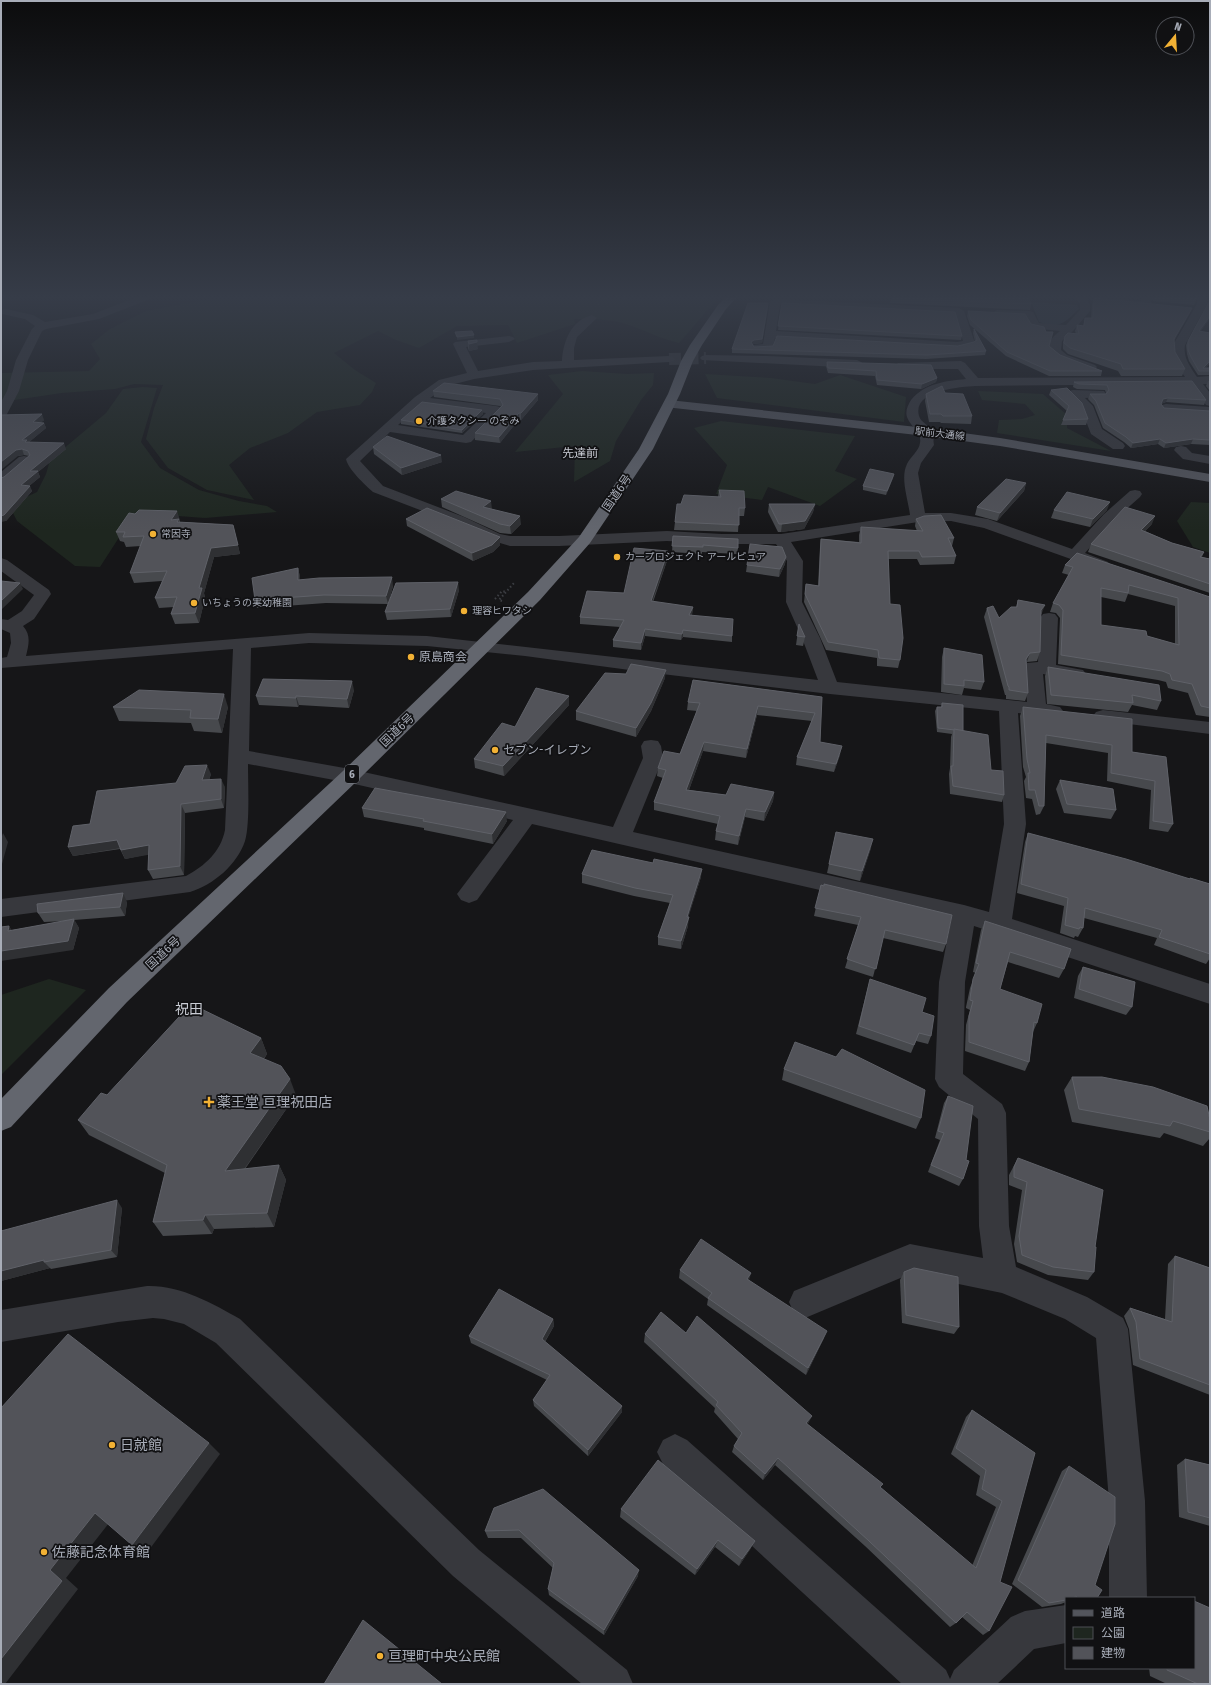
<svg xmlns="http://www.w3.org/2000/svg" width="1211" height="1685" viewBox="0 0 1211 1685" font-family="'Fira Sans Condensed','Noto Sans JP',sans-serif">
<style>
.green{fill:#1e261f}
.water{fill:#2c353c}
.lines{fill:none;stroke-linecap:round;stroke-linejoin:round}
.minor-tunnel{stroke:#333438;stroke-width:12;stroke-dasharray:12 5.5;stroke-linecap:butt}
.path-far1{stroke:#3d3f44;stroke-width:1.5;stroke-dasharray:1 1.5;stroke-linecap:butt}
.path{stroke:#3d3f44;stroke-width:2;stroke-dasharray:1.5 2.5;stroke-linecap:butt}
.minor{fill:#37383d;fill-rule:evenodd}
.major{fill:#53555c;fill-rule:evenodd}
.highway{fill:#63666e;fill-rule:evenodd}
.wall{fill:#47494d;fill-rule:evenodd}
.shaded-wall{fill:#2f3033}
.building{fill:#525359;stroke:#5f6168;fill-rule:evenodd}
.poi-dot{fill:#f2b134;stroke:#111113;stroke-width:1.5}
.labels{text-anchor:middle;dominant-baseline:central;stroke-width:3.5;stroke-linejoin:round;paint-order:stroke}
.far-poi-label{font-size:10px;fill:#a8adb8;stroke:#111113;text-anchor:start}
.far-street-label{font-size:10px;fill:#a8adb8;stroke:#111113}
.shield{fill:#111113;stroke:#7b7e86;stroke-width:1}
.shield-label{font-size:11px;font-weight:bold;fill:#a8adb8}
.far-quarter-label{font-size:12px;fill:#c9ccd4;stroke:#111113}
.street-label{font-size:12px;fill:#a8adb8;stroke:#111113}
.poi-label{font-size:12px;fill:#a8adb8;stroke:#111113;text-anchor:start}
.quarter-label{font-size:14px;fill:#c9ccd4;stroke:#111113}
.near-poi-label{font-size:14px;fill:#a8adb8;stroke:#111113;text-anchor:start}
</style>
<rect width="100%" height="100%" fill="#161618"/>
<!-- green -->
<g class="green">
<path d="M1,295h48l-48,7z"/>
<path d="M232,295h490c-16,15 -28,32 -43,48 -18,-4 -33,-12 -50,-18 -17,-6 -36,-6 -55,-6l1,5 -58,19 -9,-18 -51,1 -38,22 -23,-8 -18,-9 -44,22 21,17 21,13 -4,9 -12,13 -43,7 -29,21 -38,15 -21,17 25,35 -47,-10 -39,-22 -22,-29 8,-31 9,-23 -29,-1 -19,5 -53,4 -61,9v-29l88,-2 11,-12 -9,-15 19,-15 36,-18z"/>
<path d="M582,371l45,3 27,-1 -1,12 -12,15 -25,41 -6,20 -36,21 1,-36 -60,6 48,-58 -15,-19z"/>
<path d="M705,374l66,4 44,6 25,-9 66,22 -2,25 -187,-24z"/>
<path d="M143,387l14,1 -16,54 19,26 39,22 40,11 28,5 10,6 -72,6 -55,-4 -19,5 -31,48 -25,-1 -58,-45 -8,-16 28,-13 9,-18 4,-14 56,-47 17,-24z"/>
<path d="M978,391l65,3 24,21v13l44,23 -114,-18 2,-13 23,-1 13,-4 -10,-11 -43,-4z"/>
<path d="M721,421l134,15 -20,35 22,8 -37,27 -52,-19 -6,13 -46,-6 11,-29 -33,-37z"/>
<path d="M1191,502l19,1v50l-17,-6 -16,-26z"/>
<path d="M49,979l37,11 -85,85v-80z"/>
</g>
<!-- water -->
<path class="water" d="M1031,302l46,3 2,4c-15,14 -19,20 -40,13z"/>
<g class="lines">
<!-- minor-tunnel -->
<path class="minor-tunnel" d="M669,359l37,-1"/>
<!-- path-far1 -->
<g class="path-far1">
<path d="M587,295l7,3 6,8"/>
<path d="M594,298l74,2 11,-1 8,-4"/>
</g>
<!-- path -->
<g class="path">
<path d="M495,599l7,-8 4,1"/>
<path d="M502,601l-3,-1 15,-17"/>
</g>
<!-- minor -->
<g class="minor">
<path d="M142,295h14l-1,2 -56,22 -53,10 -4,2 -14,29 -9,31 -12,23 -1,3 -5,1v-16l6,-11 9,-31 16,-31 3,-3 -10,-7 -23,-5 -1,-2 1,-2 4,-1 27,6 12,7 48,-8z"/>
<path d="M1073,295h10l7,9v7l-17,20 -11,10 -1,9 6,5 28,10 2,2 -2,2c-7,2 -14,-2 -21,-4 -18,-7 -38,-16 -14,-34l-29,-3 -6,-11 -28,-1 -5,-3 5,-3 32,1 4,1 6,11 27,2 14,-15v-6z"/>
<path d="M1140,295h10l2,10 -1,2 -33,-2 -5,-3 5,-3 23,2z"/>
<path d="M1197,295h10v9l-22,41c-2,13 5,21 12,32l13,-1v8h-7l7,9v13l-4,-1 -15,-21 -216,2c-15,1 -63,4 -56,30 2,7 12,10 14,17 1,3 0,8 1,12l-13,18 -3,10 7,40h26l37,6 84,30 32,-35 26,-23 5,-1 5,1 2,3 -2,3 -26,23 -29,33 23,9 2,3 -2,3 -6,2 -6,-2 -112,-40 -33,-7 -33,1 -127,20 12,19 -1,41 18,36 17,44 190,20 -3,-35 3,-4 11,-1 2,-44 3,-4 6,-1 6,1 3,4 -2,47 27,5 3,4 -3,4 -6,2 -34,-6 3,30 14,3 3,4 -3,4 -7,2 -35,-4 8,111 -14,95 198,65v20l-236,-78 -9,56 -2,92 39,30 4,9 3,113 7,41 71,30 36,21 5,11 17,172 2,97h-38v-97l-13,-163 -31,-19 -63,-26 -92,-19 -105,44 -11,-5 -5,-11 5,-11 116,-47 73,14 -4,-32 -1,-107 -39,-32 -4,-8 4,-97 12,-62 -419,-96 -55,76 -8,3 -8,-3 -4,-6 56,-74 -163,-37 -102,-19c0,20 2,61 -3,77 -8,24 -32,44 -55,51l-189,25v-18l185,-23c19,-10 35,-25 39,-46l8,-181 -232,19v-10l6,-1 4,-14 -1,-10 -9,-4v-10l7,1 14,-9 12,-16 -33,-24v-13l6,2 42,30 2,4 -17,25 -11,7c8,9 6,18 3,30l283,-23 118,3 391,44 -16,-42 -16,-36 1,-41 -11,-17h-54l-55,-3 -108,5h-49l-20,-6 -36,-17 -81,-31c-8,-7 -25,-23 -27,-33l69,-62 24,-17 28,-7 -14,-29 2,-2 54,-6 4,1 2,2 -6,3 -43,5 12,24 55,-9 29,-1c1,-19 9,-41 30,-46l5,3 -20,19 -3,11v12l95,-4 4,1 2,2 -2,2 -4,1 -136,8 -59,9 -27,7 -17,12 66,8 4,1 2,3 -31,32 -5,1 -76,-11 -30,29 23,25 81,31 36,17 10,2h49l108,-5 55,3h59l129,-19c-2,-16 -10,-37 -3,-51 3,-7 12,-13 13,-21 2,-12 -9,-15 -13,-26 -2,-6 1,-12 4,-17 14,-17 35,-19 55,-21l-8,-10h-56l-4,-2 -2,-2 2,-2 63,-2 4,2 13,15 207,-1c-7,-11 -14,-19 -12,-32l24,-41zM422,404l64,9 -23,22 -65,-10zM309,643l118,3 98,10 112,15 193,23 169,17 5,113 -15,88 -25,-7 -331,-73 30,-74 -2,-12 -3,-5 -7,-1 -7,1 -3,5 2,12 -30,69 -263,-58 -101,-18 2,-103z"/>
<path d="M775,299l184,9 5,3 11,32 -2,2 -16,3 -182,-10 -3,11h-18l-2,-2 2,-2 9,-1 7,-42zM780,305l175,9 8,27 -6,1 -181,-11z"/>
<path d="M706,355l61,1 90,4 4,2 2,2 -2,2 -4,2 -155,-8 -2,-2 2,-2z"/>
<path d="M1073,390l31,1 2,3 -2,3 -19,1 8,8 9,23 21,14 2,3 -2,3h-10l-22,-15 -10,-26 -14,-14 2,-3z"/>
<path d="M1166,404l44,3v8l-48,-4 -2,-3 2,-3z"/>
<path d="M1181,446l5,1 6,6 18,3v8l-27,-5 -9,-9 2,-3z"/>
<path d="M24,456l5,1 2,3 -2,3 -23,19 -5,1v-11l18,-15z"/>
<path d="M1103,710l107,12v12l-114,-14 -3,-4 3,-4z"/>
<path d="M147,1286c33,-1 65,17 93,33l239,231 148,120 6,14h-51l-129,-108 -237,-233 -32,-19 -20,-5 -11,-1 -35,4 -117,20v-32z"/>
<path d="M675,1434l12,6 259,230 4,9 4,-9 57,-53 14,-6 41,-6v38l-32,6 -37,35h-95l-239,-220 -6,-12 6,-12z"/>
</g>
<!-- major -->
<path class="major" d="M669,400l257,28 74,10 210,36v8l-210,-36 -74,-10 -261,-29 -2,-3 2,-3z"/>
<!-- highway -->
<path class="highway" d="M728,295h11l-13,14 -24,36 -9,16 -13,33 -27,55 -63,94 -50,57 -183,181 -230,221 -116,125 -10,4v-32l108,-111 234,-217 185,-179 51,-55 60,-88 29,-55 13,-33 9,-16 28,-40z"/>
</g>
<!-- wall -->
<g class="wall">
<path d="M1093,295h48l-2,4z"/>
<path d="M1151,295h46l-1,5 -2,5 -41,-4z"/>
<path d="M1209,295h1v23l-10,14 10,1v30l-5,5h5v7h-12l-9,-14 -2,-7 -1,-9 22,-42z"/>
<path d="M891,298l140,6 -1,6 -140,-7z"/>
<path d="M1094,298l96,15 -16,28 1,11 10,17 -3,7h-61l-3,-5 -50,-17 -5,-5v-7l2,-6 11,-2 -1,-3 2,-6 6,1 2,-8h6l1,-14z"/>
<path d="M782,303l180,33 -1,4 -183,-10z"/>
<path d="M768,307l-6,36 -8,1h-1l1,3 204,-1 16,-4h1l-2,-9 1,-4 12,22 -1,4 -59,4 -194,-6v-4z"/>
<path d="M968,311l63,13 18,22 11,9 42,16 -1,5h-52l-43,-20 -36,-31 -3,-9z"/>
<path d="M468,341l10,8 -9,2 -1,-3z"/>
<path d="M827,362l110,16 -1,4 -15,7 -44,-4 -2,-9 -47,-3 -2,-7z"/>
<path d="M1192,381l14,19 -2,5 -38,-3 -5,2 3,4 46,4v33l-19,-1 -27,4 -6,-4 -27,4 -7,-6 -21,-14 -9,-23 -6,-6 2,-5h16v-1l-1,-3 -28,-1 -4,-2 1,-5z"/>
<path d="M1208,381h2v10l-4,-5z"/>
<path d="M1051,390l37,29 -2,6h-25l6,-14 -18,-16z"/>
<path d="M433,391l105,3v6l-17,20 -2,-1 -19,24 -25,-3v-7l26,-26 -1,-1 -66,-9z"/>
<path d="M945,393l27,23 -1,8 -30,-1 -1,-1h-11l-4,-21 1,-7z"/>
<path d="M482,410l1,4 -21,19 -61,-9v-4z"/>
<path d="M1,415l43,5 -4,3h4l2,5 -17,14 37,7 -28,23 2,5 -11,9 3,5 -26,30 -2,-44 25,-21 -5,-1 -6,1z"/>
<path d="M373,447l69,15 -40,13 -28,-21z"/>
<path d="M894,474l-1,4 -7,17 -23,-5v-4z"/>
<path d="M1026,483l-2,8 -27,30 -22,-6 2,-8z"/>
<path d="M719,490l26,18 -1,8h-5l-1,16 -64,-2 1,-8 6,-18 37,-7z"/>
<path d="M441,499l51,10 29,15 -10,10 -11,-1 -58,-26z"/>
<path d="M769,504h46l-2,8 -9,17 -23,3h-3l-10,-20z"/>
<path d="M1054,510h53l-17,17 -39,-9z"/>
<path d="M406,519l94,18v8l-7,7 -20,9 -66,-35z"/>
<path d="M916,519l38,19 -2,8h-1l5,10 -2,8 -34,1 -3,-6h-29l2,45 10,56 -2,8 -21,-2v-8l-51,-8 -22,-48 2,-18 12,2 2,-39 1,-8 38,3v-7l2,-8 56,4 -2,-5z"/>
<path d="M180,520v2l53,3 7,29 -26,3 -10,36 1,5 -6,25 -24,1 -4,-10 3,-7 -15,1 -4,-10 7,-17 -28,2 -4,-10 11,-27 -15,1 -2,-5 -4,-1 -4,-9z"/>
<path d="M1152,524l-7,7 27,12 32,9 -2,5 8,2v34l-122,-41 3,-8z"/>
<path d="M673,536l65,12 -1,6 -35,-2v2l-30,-2z"/>
<path d="M668,551v7l-15,44 40,5 -1,8 40,21v6l-49,-5 -2,3 -36,-4 -4,14 -28,-3v-7l7,-13 -40,-3v-7l44,-24z"/>
<path d="M786,557l-1,7 -6,13 -33,-5 1,-7z"/>
<path d="M1065,565l145,32v120l-14,-2 -8,-22 -20,-5 -2,-6 -8,-2 -100,-16 2,-46 -4,-5 -6,-1 3,-9 16,-28 -7,-2zM1128,594l47,12v38l-28,-8 -46,-11v-28l24,5z"/>
<path d="M298,568l2,9v3l93,6 -5,18 -62,-1 -69,5 -2,-8z"/>
<path d="M459,590l-8,27 -64,3 -2,-8z"/>
<path d="M1018,600l24,13 -1,1 -1,38 -3,9 -10,1 -1,1 2,30 -3,8 -19,-2v-4h-1l-21,-78 3,-9 12,10 17,-11z"/>
<path d="M799,624l6,13 -2,9 -7,-1z"/>
<path d="M944,648l40,34 -3,8 -17,-2 -2,7 -21,-3 1,-35z"/>
<path d="M1048,667l113,34 -4,9 -25,-5 -4,7 -81,-8 -2,-28z"/>
<path d="M665,678l-14,33 -15,26 -60,-17v-9z"/>
<path d="M354,690l-5,18 -50,-3 -1,2 -39,-2 -3,-9z"/>
<path d="M569,696v9l-65,71 -29,-8 -1,-9 41,-32z"/>
<path d="M822,697l-2,45 20,13 -6,17 -38,-7 1,-8 15,-36 -55,-6 -11,43 -43,-7 -14,39 37,5 48,-3 -1,9 -9,20 -19,-4 -7,28 -23,-5 1,-9 2,-7 -64,-14v-8l9,-24 -6,-2 1,-8 22,-14 17,-43 -10,-1 1,-8z"/>
<path d="M942,703l49,67 13,25 -2,7 -52,-8 -1,-20 1,-6 1,-31 1,-3 -15,-2 -2,-21 2,-4h4z"/>
<path d="M113,707h115l-6,26 -28,-2 -3,-8 -72,-2z"/>
<path d="M1023,707l109,45 34,5 7,67 -5,8 -19,-3 2,-39 -44,-9 1,-28 -62,-10 -2,63 -4,8 -4,1 -4,-16 -6,-1 -2,-17 2,-4 -3,-10 -3,-51z"/>
<path d="M211,774l-2,6 16,7 -1,21 -39,5 -1,62 -31,4 -5,-9 1,-16 -24,5 -5,-10 -47,7 -5,-9 22,-23 86,-41z"/>
<path d="M1060,780l56,30 -5,9 -47,-6 -8,-24z"/>
<path d="M362,808l145,13 -14,23 -69,-14v-2l-60,-11z"/>
<path d="M836,832l35,16 -11,33 -33,-8z"/>
<path d="M1028,833l161,46 1,-1 20,6v74l-4,6 -52,-19 3,-7 -73,-20 -1,10 -5,9 -3,-1 -1,2 -14,-5 4,-27 -47,-13 8,-51z"/>
<path d="M582,874l119,3 -13,40v9l-7,23 -23,-4v-8l12,-34 -36,-7 -52,-13z"/>
<path d="M821,885l125,59 -3,8 -60,-14 -10,39 -28,-9 13,-43 -44,-9z"/>
<path d="M127,902l-2,14 -51,4 5,8 -6,22 -61,-20 55,-9 -23,1 -6,-9z"/>
<path d="M985,921l79,48 -5,9 -51,-16 -8,27 37,34 -4,9 -4,30 -4,9 -60,-20 1,-26 4,-15 -4,-2v-1l4,-19 6,-15 -3,-1 8,-42z"/>
<path d="M1083,967l49,40 -6,8 -52,-17 4,-22z"/>
<path d="M870,979l52,33 9,24 -3,8 -12,-3 -5,12 -55,-19z"/>
<path d="M261,1038l6,16 -3,5 32,36 -51,74 34,-4 7,15 -12,47 -60,2 -2,5 -49,2 -10,-14 12,-49 -76,-38 -11,-15 29,-25z"/>
<path d="M836,1057l85,61 -5,11 -134,-49 2,-11z"/>
<path d="M1072,1077l138,43v18l-7,8 -39,-13 -4,5 -88,-16 -8,-32z"/>
<path d="M948,1096l15,83 -4,7 -31,-14 12,-32 -5,-2 9,-35z"/>
<path d="M1018,1158l77,89 -1,25 -6,8 -40,-5 -31,-13 -3,-18 8,-54 -13,-5v-10z"/>
<path d="M122,1208l-5,49 -66,12 -1,-1 -49,13v-50z"/>
<path d="M1175,1256l35,12v127l-77,-30 -4,-36 -5,-13 6,-8 35,11 3,-55z"/>
<path d="M680,1270l69,10 75,58 -18,37 -99,-70 1,-6 -29,-21z"/>
<path d="M904,1272l55,55 -5,7 -52,-11 -2,-43z"/>
<path d="M553,1319l1,7 -9,16 77,64v6l-34,44 -54,-50 -1,-6 14,-20 -76,-37 -2,-7z"/>
<path d="M686,1333l123,89 -2,2 73,63 92,79 24,-59 -20,-12 4,-19 -29,-22 15,-37 6,-7 63,43 -35,129 -11,49 -6,4 -21,-18 -6,6 -6,4 -85,-81 -90,-81 -12,15 -31,-28 2,-6 4,-7 -24,-27 1,-4 -71,-66 1,-8z"/>
<path d="M1185,1459l25,6v61l-31,-9 -2,-52z"/>
<path d="M1069,1466l26,119 2,13h-31v4l-5,2 -19,3 -30,-23 50,-113z"/>
<path d="M494,1508l144,68 -34,59 -55,-40 -1,-6 5,-21 -32,-30h-33l-3,-7z"/>
<path d="M621,1509l130,39 -12,18 -24,-19 -20,28 -75,-58z"/>
<path d="M1149,1668h45l16,16h-43l-17,-8z"/>
</g>
<!-- shaded-wall -->
<g class="shaded-wall">
<path d="M768,307l-6,36 -8,1 -3,2v-4z"/>
<path d="M1192,308l-2,5 -18,32 2,-6z"/>
<path d="M1210,316v2l-12,17 1,-4z"/>
<path d="M474,335v3l-17,2v-3z"/>
<path d="M477,342l1,7 -9,2v-7z"/>
<path d="M1210,361v2l-8,9 1,-4z"/>
<path d="M937,378l-1,4 -15,7 1,-5z"/>
<path d="M538,394v6l-17,20v-7z"/>
<path d="M1168,398l-2,4 -5,2 2,-5z"/>
<path d="M482,410l1,4 -21,19v-3z"/>
<path d="M519,413v6l-19,24 -1,-6z"/>
<path d="M42,414l2,6 -9,8 -2,-6z"/>
<path d="M44,423l2,5 -18,15 -6,-3z"/>
<path d="M1160,439l-2,5 -27,4 2,-5z"/>
<path d="M1193,439l-2,5 -27,4 2,-5z"/>
<path d="M64,443l2,6 -28,23 2,5 -17,14 -2,-6 9,-14z"/>
<path d="M22,449l2,6 -6,1 -17,14v-8l15,-12z"/>
<path d="M441,455l1,7 -40,13 -1,-7z"/>
<path d="M894,474l-1,4 -7,17 1,-4z"/>
<path d="M1026,483l-2,8 -27,30 3,-8z"/>
<path d="M30,486l2,5 -26,30 -5,1v-6z"/>
<path d="M491,501l1,8 -8,6 -1,-8z"/>
<path d="M1110,502l-3,8 -17,17 3,-8z"/>
<path d="M815,504l-2,8 -9,17 -23,3 1,-8z"/>
<path d="M177,511l3,9 -1,1 3,7 -11,-8z"/>
<path d="M520,516l1,8 -10,10 -1,-8z"/>
<path d="M1155,516l-3,8 -14,14 3,-8z"/>
<path d="M233,525l7,29 -26,3 -10,36 1,5 -6,25 -4,-10 4,-25 12,-40z"/>
<path d="M500,537v8l-7,7 -20,9 -1,-8z"/>
<path d="M668,551v7l-18,50 1,-7z"/>
<path d="M786,557l-1,7 -6,13 1,-8z"/>
<path d="M298,568l2,9v11l-2,-8z"/>
<path d="M392,577l1,9 -5,18 -2,-8z"/>
<path d="M458,582l1,8 -8,27 -1,-8z"/>
<path d="M20,583l3,6 -22,21v-9z"/>
<path d="M1045,605l-3,8 -4,5 3,-8z"/>
<path d="M693,607l-1,7 -3,8v-7z"/>
<path d="M645,629v7l-4,14v-7z"/>
<path d="M683,630v7l-2,3 1,-6z"/>
<path d="M1030,653l-3,9 -4,5 3,-8z"/>
<path d="M666,670l-1,8 -14,33 -15,26v-9z"/>
<path d="M352,681l2,9 -5,18 -2,-9z"/>
<path d="M224,694l4,13 -6,26 -4,-14z"/>
<path d="M296,696l3,9 -1,2 -2,-9z"/>
<path d="M569,696v9l-65,71 -1,-10z"/>
<path d="M758,706l-1,9 -11,43 1,-9z"/>
<path d="M704,742l-1,9 -17,47v-8z"/>
<path d="M842,746l-2,9 -6,17 2,-8z"/>
<path d="M207,765l4,9 -5,15 -4,-9z"/>
<path d="M221,779l4,8 -1,21 -3,-9z"/>
<path d="M774,792l-1,9 -9,20 1,-9z"/>
<path d="M181,804l4,9 -1,62 -4,-9z"/>
<path d="M746,809l-1,8 -7,28 1,-9z"/>
<path d="M506,812l1,9 -14,23 -1,-10z"/>
<path d="M3,833l5,9 -6,22 -1,-2v-23z"/>
<path d="M873,839l-2,9 -11,33 2,-10z"/>
<path d="M117,840l4,8 -48,8 -5,-9z"/>
<path d="M149,845l4,9 -28,5 -4,-9z"/>
<path d="M702,869l-1,8 -15,48 1,-8z"/>
<path d="M123,893l4,9 -2,14 -5,-9z"/>
<path d="M689,917l-1,9 -7,23v-8z"/>
<path d="M74,919l5,9 -6,22 -72,11v-10z"/>
<path d="M9,926l6,9 -7,-4z"/>
<path d="M261,1038l6,16 -10,14 -7,-15z"/>
<path d="M290,1079l6,16 -63,90 -8,-14z"/>
<path d="M279,1165l7,15 -12,47 -7,-14z"/>
<path d="M117,1200l5,8 -5,49 -6,-7z"/>
<path d="M205,1215l9,14 -2,5 -9,-14z"/>
<path d="M44,1260v2l6,6 -49,13v-10z"/>
<path d="M751,1273l-2,8 -2,-2z"/>
<path d="M553,1319l1,7 -12,20v-7z"/>
<path d="M827,1331l-3,7 -18,37 2,-7z"/>
<path d="M622,1406v6l-34,44v-6z"/>
<path d="M812,1416l-3,6 -6,8 3,-7z"/>
<path d="M209,1443l11,11 -74,100 -14,-9z"/>
<path d="M778,1458l-3,7 -12,15 2,-6z"/>
<path d="M95,1513l14,10 -43,55 12,11 -73,95h-4v-25l49,-89z"/>
<path d="M718,1540l-3,7 -20,28 2,-6z"/>
<path d="M755,1541l-4,7 -12,18 3,-7z"/>
<path d="M639,1570l-1,6 -34,59v-5z"/>
</g>
<!-- building -->
<g class="building">
<path d="M892,295h135l4,9 -140,-6z"/>
<path d="M1155,295h42l-1,5 -41,-4z"/>
<path d="M1210,295v21l-11,15 11,2v28l-7,7h7v3h-11l-8,-14 -3,-7v-9l22,-41z"/>
<path d="M1094,298l98,10 -18,31 1,13 10,17h-62l-2,-5 -51,-16 -6,-5 1,-7 3,-3 11,1 -2,-9 7,1 1,-8h8z"/>
<path d="M748,303h20l-6,36 -8,1 -3,2 3,5 19,-1 4,-10 181,10 16,-4 3,-2 -3,-11 12,22 -59,4 -195,-6z"/>
<path d="M782,303l173,9 7,24 -184,-10z"/>
<path d="M968,311l57,3 6,10 13,3 2,5h7l-4,14 11,9 42,16h-52l-43,-19 -36,-32z"/>
<path d="M472,331l2,4 -17,2 -2,-5z"/>
<path d="M477,340v2l-8,2 -1,-3z"/>
<path d="M827,362l104,3 6,13 -15,6 -45,-4 -1,-9 -48,-3z"/>
<path d="M1192,381l14,19 -38,-2 -5,1 -2,5 3,4 46,3v29l-17,-1 -27,4 -6,-4 -27,4 -7,-6 -21,-14 -9,-22 -6,-7h16l3,-4 -2,-5 -28,-1 -5,-2z"/>
<path d="M444,383l94,11 -17,19h-2l-20,24 -24,-4 28,-28 -3,-6 -67,-8z"/>
<path d="M942,386l3,7 18,1 9,22h-29l-2,-2h-11l-4,-20z"/>
<path d="M1067,388l15,15 6,16 -25,1 6,-14 -18,-16z"/>
<path d="M422,402l60,8 -20,20 -61,-10z"/>
<path d="M42,414l-9,8 11,1 -22,17h5l-2,2 39,1 -34,28h8l-17,14 9,1 -26,29 -3,1v-38l3,-1 26,-22 -2,-4 -6,-2 -6,1 -15,12v-47z"/>
<path d="M387,436l54,19 -40,13 -28,-21z"/>
<path d="M870,469l24,5 -7,17 -24,-5z"/>
<path d="M1006,479l20,4 -26,30 -23,-6z"/>
<path d="M719,490l25,1 1,17h-6v17l-64,-3 2,-18h4l3,-9 37,2z"/>
<path d="M456,491l35,10 -8,6 37,9 -10,10 -10,-2 -59,-25z"/>
<path d="M1067,492l43,10 -17,17 -39,-9z"/>
<path d="M769,504h46l-10,17 -23,3h-3z"/>
<path d="M1125,507l30,9 -14,14 31,13 32,9 -4,5 10,2v25l-119,-40z"/>
<path d="M427,508l73,29 -8,8 -20,8 -66,-34z"/>
<path d="M139,510l38,1 -6,9 8,-1 -2,3 56,3 5,20 -27,3 -12,40h3l-7,25 -24,1 6,-17 -22,1 12,-27 -37,2 14,-37 -21,1 2,-5h-9l13,-19 6,1z"/>
<path d="M941,515l13,23h-6l8,18 -34,1 -3,-6h-31l2,53 10,1 3,33 -3,22 -21,-2 -1,-8 -50,-8 -23,-48 1,-10 13,2 2,-47 40,4v-16l62,4 -7,-12 8,-3z"/>
<path d="M673,536l65,3v9l-35,-3v2l-31,-1z"/>
<path d="M750,544l32,3 4,10 -6,12 -33,-4z"/>
<path d="M634,548l34,3 -17,50 42,6 -4,8 44,4 -1,17 -49,-6 -1,4 -37,-5 -4,14 -28,-3 11,-20 -44,-3 7,-26 37,2z"/>
<path d="M1077,553l133,44v111l-9,-2 -9,-22 -20,-4 -2,-6 -8,-3 -101,-16 2,-45 -4,-5 -6,-2 20,-36 -8,-2zM1129,585l49,13 1,47 -32,-9 -1,-5 -45,-6v-37l27,5z"/>
<path d="M298,568v12l21,-2 73,-1 -6,19 -62,-1 -69,5 -3,-22z"/>
<path d="M1,581l19,2 -19,18z"/>
<path d="M458,582l-8,27 -65,3 11,-29z"/>
<path d="M1018,600l27,5 -4,5 -1,42 -10,1 -4,6 2,34 -19,-3v-3l-1,-1 -21,-78 6,-2 6,12 12,-11h6z"/>
<path d="M799,624l6,13 -8,-1z"/>
<path d="M944,648l38,7 2,27 -20,-2v6l-20,-2z"/>
<path d="M631,664l35,6 -15,33 -15,25 -60,-17 29,-38 21,1z"/>
<path d="M1048,667l111,18 2,16 -29,-6 1,8 -82,-8z"/>
<path d="M263,679l89,2 -5,18 -51,-3v2l-40,-2z"/>
<path d="M693,680l129,17 -2,45 22,4 -6,18 -39,-7 18,-44 -57,-7 -11,43 -43,-7 -18,48 40,5 5,-11 43,8 -9,20 -19,-3 -7,27 -23,-5 4,-15 -66,-14 12,-32 -8,-2 6,-17 16,3 20,-51 -12,-1z"/>
<path d="M536,688l33,8 -66,70 -29,-7 28,-36 13,4z"/>
<path d="M139,690l85,4 -6,25 -28,-1 1,-8 -78,-3z"/>
<path d="M942,703l21,2v26l-25,-3 -1,-21h5z"/>
<path d="M1023,707l109,12v33l34,5 7,67 -20,-3 2,-40 -44,-8 1,-28 -66,-10 -2,71h-5l-4,-16h-6l-1,-17h2l-3,-14z"/>
<path d="M954,729l34,6 3,35 12,1 1,24 -51,-9 -2,-20h2z"/>
<path d="M207,765l-5,15 19,-1v20l-40,5 -1,62 -32,4 1,-25 -28,5 -4,-10 -49,7 5,-21 17,-2 7,-33 79,-8 9,-17z"/>
<path d="M1060,780l53,9 3,21 -49,-6z"/>
<path d="M375,788l131,24 -14,22 -69,-13 1,-2 -62,-11z"/>
<path d="M836,832l37,7 -11,32 -33,-7z"/>
<path d="M1028,833l98,26 64,20v-1l20,6v70l-51,-17 3,-7 -77,-22 -2,20 -3,-1 -1,2 -14,-4 3,-27 -47,-14z"/>
<path d="M592,850l61,13 1,-4 48,10 -15,48h2l-8,24 -23,-4 15,-42 -38,-7 -53,-14z"/>
<path d="M824,884l128,31 -6,29 -61,-14 -9,39 -29,-10 14,-42 -46,-9 6,-23 3,1z"/>
<path d="M123,893l-3,14 -82,6 -1,-9z"/>
<path d="M74,919l-6,22 -67,10v-24l8,-1 -1,5z"/>
<path d="M985,921l86,28 -7,20 -54,-17 -10,37 42,15 -5,19 -3,-1 -5,40 -60,-20v-26l4,-15 -3,-1v-2l3,-19 6,-15 -3,-1z"/>
<path d="M1083,967l52,15 -3,25 -53,-18z"/>
<path d="M870,979l56,19 -4,14 12,4 -3,20 -12,-3 -5,12 -55,-19z"/>
<path d="M191,1004l70,34 -11,15 31,13 9,13 -65,92 54,-6 -12,48 -62,2 -2,5 -50,2 14,-57 -89,-45 23,-27 6,2z"/>
<path d="M795,1042l41,15 6,-8 83,41 -4,28 -137,-49z"/>
<path d="M1072,1077h30l51,10 54,19 3,14v12l-37,-11 -3,5 -91,-17z"/>
<path d="M948,1096l25,10 -7,54 3,1 -6,18 -32,-14 13,-32 -6,-2z"/>
<path d="M1018,1158l85,32 -8,57h1l-2,25 -41,-5 -31,-12 -3,-19 8,-54 -13,-5v-10z"/>
<path d="M117,1200l-6,50 -67,12v-2l-43,11v-40z"/>
<path d="M701,1239l50,34 -4,6 80,52 -19,37 -100,-70 4,-5 -32,-23z"/>
<path d="M1175,1256l35,12v117l-70,-26 -4,-37 -6,-14 42,14z"/>
<path d="M914,1268l44,9 1,50 -53,-12 -2,-43z"/>
<path d="M499,1289l54,30 -11,20 80,67 -34,44 -55,-50 17,-25 -81,-39z"/>
<path d="M661,1312l25,21 11,-17 115,100 -6,7 77,61 -3,3 96,81 26,-67 -20,-12 4,-19 -30,-22 16,-38 63,43 -35,129 12,5 -23,44 -22,-19 -11,11 -87,-82 -91,-83 -13,16 -31,-28 8,-13 -26,-28 2,-3 -73,-68z"/>
<path d="M68,1334l141,109 -77,102 -37,-32 -45,57 12,11 -61,78v-251z"/>
<path d="M1185,1459l25,6v53l-22,-6z"/>
<path d="M658,1460l97,81 -13,18 -24,-19 -21,29 -76,-60z"/>
<path d="M1069,1466l46,31v27l-20,61 7,5 -5,8h-19l-2,-2 -3,2h-7v2l-17,3 -31,-23z"/>
<path d="M543,1489l96,81 -35,60 -56,-41 6,-26 -35,-33 -34,1 9,-23z"/>
<path d="M1194,1601l16,7v76h-12l-31,-14v-2h27z"/>
<path d="M363,1620l79,64h-118z"/>
</g>
<!-- sky -->
<linearGradient id="sky" x2="0" y2="1"><stop stop-color="#0c0c0d"/><stop offset="0.56" stop-color="#363c48"/><stop offset="1" stop-color="#363c48" stop-opacity="0"/></linearGradient>
<rect width="1211" height="531" fill="url(#sky)"/>
<!-- markers -->
<g class="poi-dot">
<circle cx="419" cy="421" r="4"/>
<circle cx="153" cy="534" r="4"/>
<circle cx="617" cy="557" r="4"/>
<circle cx="194" cy="603" r="4"/>
<circle cx="464" cy="611" r="4"/>
<circle cx="411" cy="657" r="4"/>
<circle cx="495" cy="750" r="4"/>
<path d="M207 1096h4v4h4v4h-4v4h-4v-4h-4v-4h4z"/>
<circle cx="112" cy="1445" r="4"/>
<circle cx="44" cy="1552" r="4"/>
<circle cx="380" cy="1656" r="4"/>
</g>
<g class="labels">
<!-- far-poi labels -->
<g class="far-poi-label">
<text x="427" y="421">介護タクシー のぞみ</text>
<text x="161" y="534">常因寺</text>
<text x="625" y="557">カープロジェクト アールピュア</text>
<text x="202" y="603">いちょうの実幼稚園</text>
<text x="472" y="611">理容ヒワタシ</text>
</g>
<!-- far-street labels -->
<g class="far-street-label">
<text transform="translate(940 434) rotate(7)">駅前大通線</text>
</g>
<!-- shield labels -->
<rect class="shield" x="345" y="765" width="14" height="18" rx="3"/>
<g class="shield-label">
<text x="352" y="774">6</text>
</g>
<!-- far-quarter labels -->
<g class="far-quarter-label">
<text x="580" y="453">先達前</text>
</g>
<!-- street labels -->
<g class="street-label">
<text transform="translate(617 493) rotate(-56)">国道6号</text>
<text transform="translate(397 730) rotate(-44)">国道6号</text>
<text transform="translate(163 953) rotate(-43)">国道6号</text>
</g>
<!-- poi labels -->
<g class="poi-label">
<text x="419" y="657">原島商会</text>
<text x="503" y="750">セブン-イレブン</text>
</g>
<!-- quarter labels -->
<g class="quarter-label">
<text x="189" y="1009">祝田</text>
</g>
<!-- near-poi labels -->
<g class="near-poi-label">
<text x="217" y="1102">薬王堂 亘理祝田店</text>
<text x="120" y="1445">日就館</text>
<text x="52" y="1552">佐藤記念体育館</text>
<text x="388" y="1656">亘理町中央公民館</text>
</g>
</g>
<!-- border -->
<rect width="1211" height="1685" fill="none" stroke="#a8adb8" stroke-width="4"/>
<!-- legend -->
<rect x="1065" y="1597" width="130" height="72" fill="#111113" stroke="#4d4f55"/>
<rect x="1073" y="1610" width="20" height="6" fill="#53555c" stroke="#4d4f55"/>
<text x="1101" y="1617" font-size="12" fill="#a8adb8">道路</text>
<rect x="1073" y="1627" width="20" height="12" fill="#1e261f" stroke="#4d4f55"/>
<text x="1101" y="1637" font-size="12" fill="#a8adb8">公園</text>
<rect x="1073" y="1647" width="20" height="12" fill="#525359" stroke="#4d4f55"/>
<text x="1101" y="1657" font-size="12" fill="#a8adb8">建物</text>
<!-- north arrow -->
<g transform="translate(1175 36) rotate(18)"><circle r="19" fill="#111113" stroke="#4d4f55"/>
<path d="M0-3L7 15L0 10L-7 15Z" fill="#f2b134"/>
<text y="-6" font-size="11" font-weight="bold" text-anchor="middle" fill="#a8adb8">N</text>
</g>
</svg>
